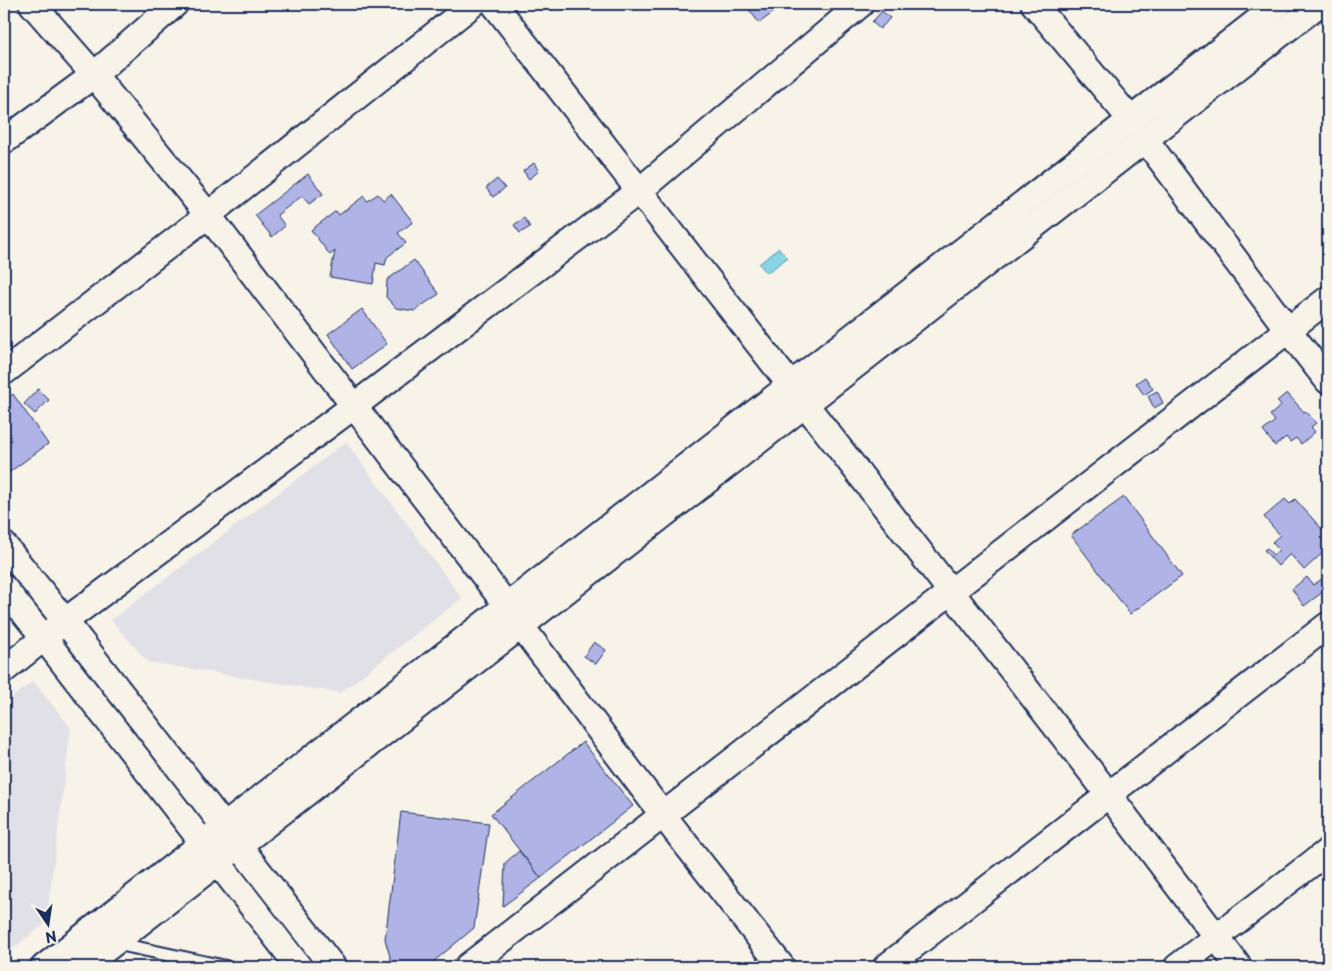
<svg xmlns="http://www.w3.org/2000/svg" width="1332" height="971" viewBox="0 0 1332 971" font-family="'Playpen Sans',sans-serif">
<style>
.built{fill:#e2e0e7}
.water{fill:#87d5e5;stroke:#5c93af}
.building{fill:#b0b3e5;stroke:#1b2f5e}
.lines{fill:none;stroke-linecap:round;stroke-linejoin:round}
.service-casing{stroke:#1b2f5e;stroke-width:16}
.minor-casing{stroke:#1b2f5e;stroke-width:29}
.service{stroke:#f7f3e8;stroke-width:12}
.minor{stroke:#f7f3e8;stroke-width:25}
</style>
<rect width="100%" height="100%" fill="#f7f3e8"/>
<filter id="ink" filterUnits="userSpaceOnUse"><feTurbulence type="fractalNoise" baseFrequency=".02" numOctaves="2"/><feDisplacementMap in="SourceGraphic" scale="10" xChannelSelector="R" yChannelSelector="G"/><feConvolveMatrix kernelMatrix="1 2 1 2 8 2 1 2 1" color-interpolation-filters="sRGB"/></filter>
<g filter="url(#ink)">
<!-- built -->
<g class="built">
<path d="M346,442l116,156 -122,95 -192,-31 -37,-42z"/>
<path d="M33,681l38,47 -25,195 -42,32v-251z"/>
</g>
<!-- water -->
<path class="water" d="M779,248l8,10 -20,15 -8,-9z"/>
<!-- building -->
<g class="building">
<path d="M745,4h40l-26,19z"/>
<path d="M882,11l8,7 -10,11 -8,-7z"/>
<path d="M534,163l5,8 -10,8 -6,-8z"/>
<path d="M308,174l15,20 -14,10 -7,-8 -25,19 8,11 -13,11 -17,-22z"/>
<path d="M497,179l8,9 -12,9 -7,-9z"/>
<path d="M378,194l5,6 8,-6 22,28 -15,11 8,10 -19,14 -2,8 -9,-2 -3,21 -43,-7 5,-26 -5,4 -19,-25 25,-19 3,4 25,-19 3,5z"/>
<path d="M524,218l6,9 -10,6 -6,-8z"/>
<path d="M414,260l25,34 -25,17 -18,-3 -10,-11 1,-17z"/>
<path d="M362,309l25,35 -35,25 -24,-35z"/>
<path d="M1145,377l8,12 -9,6 -8,-12z"/>
<path d="M38,389l11,11 -14,14 -11,-10z"/>
<path d="M1157,391l6,12 -9,5 -6,-12z"/>
<path d="M1287,393l17,19 2,-1 10,12 -5,4 4,5 -14,12 -5,-6 -6,4 -4,-5 -11,9 -12,-15 12,-10 -5,-6 11,-9 -4,-5z"/>
<path d="M13,394l35,50 -44,32v-75z"/>
<path d="M1124,497l58,79 -52,38 -59,-79z"/>
<path d="M1285,499l5,5 5,-5 33,37v12l-24,22 -14,-16 -12,12 -14,-16 3,-2 6,7 6,-5 -7,-8 8,-7 -16,-18z"/>
<path d="M1307,577l6,8 9,-6 6,9 -24,18 -12,-17z"/>
<path d="M594,642l12,8 -10,14 -12,-8z"/>
<path d="M583,742l50,64 -92,72 -50,-64z"/>
<path d="M401,812l88,11 -15,105 -47,39h-34l-8,-28z"/>
<path d="M519,851l22,27 -38,28 2,-43z"/>
</g>
<g class="lines">
<!-- service casing -->
<g class="service-casing">
<path id="service" d="M114,943l112,24"/>
</g>
<!-- minor casing -->
<g class="minor-casing">
<g id="minor">
<path d="M32,4l62,71 114,140 299,391"/>
<path d="M494,4l615,791 130,172"/>
<path d="M1034,4l97,116"/>
<path d="M1145,139l143,191 40,51"/>
<path d="M4,141l90,-66 81,-71"/>
<path d="M4,372l204,-157 265,-211"/>
<path d="M4,545l61,76 268,346"/>
<path d="M4,588l40,50 255,329"/>
<path d="M521,626l142,189 119,152"/>
<path d="M4,670l61,-49 289,-215 285,-215 222,-187"/>
<path d="M44,967l1235,-963"/>
<path d="M83,967l1236,-963"/>
<path d="M467,967l861,-668"/>
<path d="M886,967l442,-342"/>
<path d="M1177,967l151,-116"/>
</g>
</g>
<!-- service -->
<use href="#service" class="service"/>
<!-- minor -->
<use href="#minor" class="minor"/>
</g>
</g>
<!-- margin -->
<rect width="1332" height="971" fill="none" stroke="#f7f3e8" stroke-width="20"/>
<rect x="10" y="10" width="1312" height="951" fill="none" stroke="#1b2f5e" stroke-width="2" filter="url(#ink)"/>
<!-- north arrow -->
<g transform="translate(48 924) rotate(167)" stroke="#f7f3e8" stroke-width="4" paint-order="stroke">
<path d="M0-4L9 19L0 12L-9 19Z" fill="#1b2f5e"/>
<text y="-8" font-size="14" font-weight="bold" text-anchor="middle" fill="#1b2f5e">N</text>
</g>
</svg>
